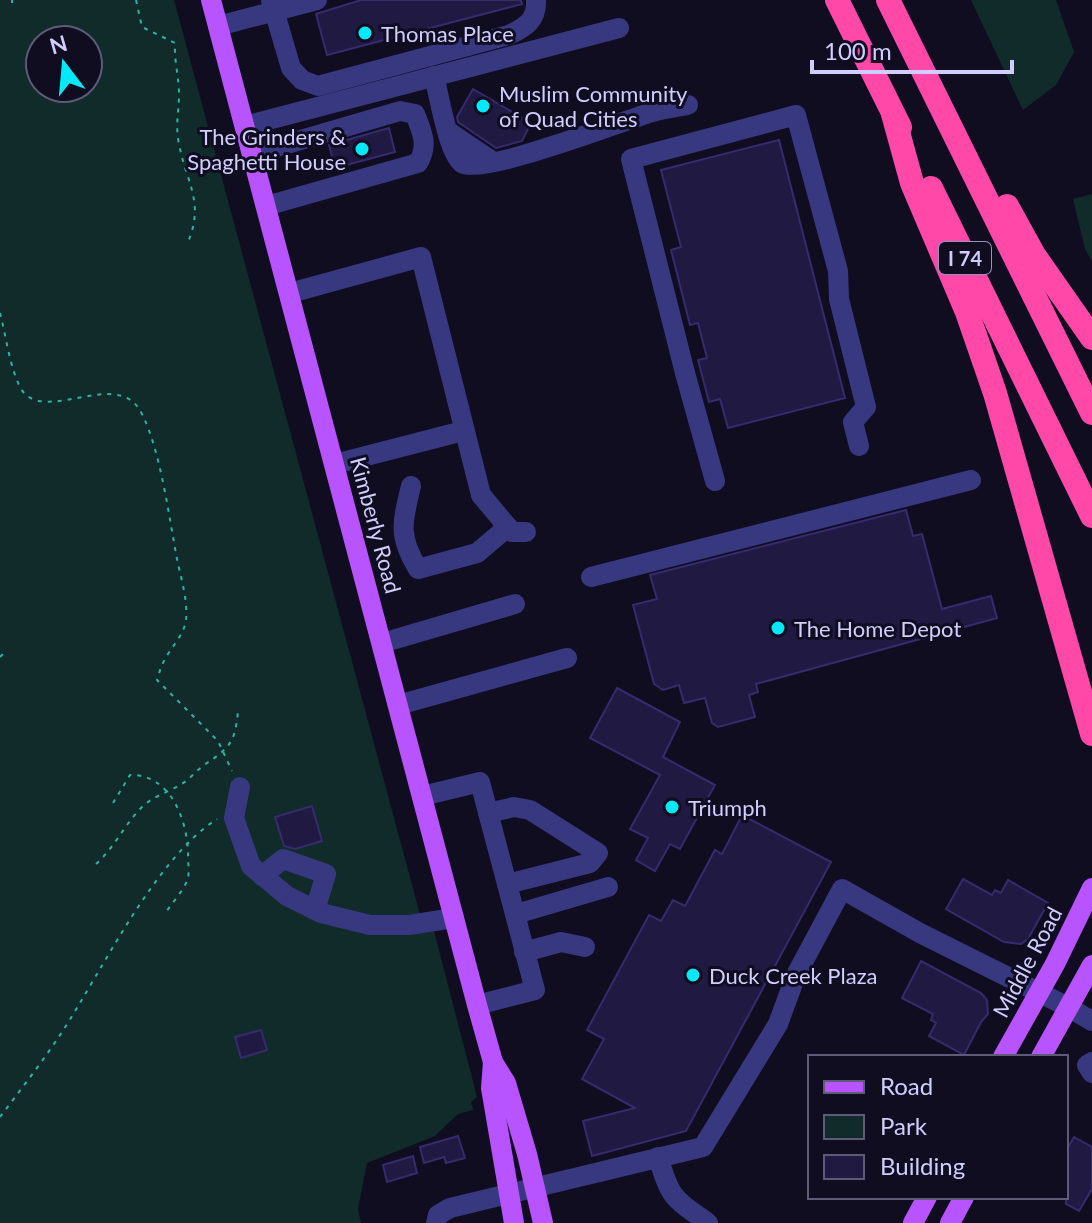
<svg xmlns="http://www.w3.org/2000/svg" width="1092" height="1223" viewBox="0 0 1092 1223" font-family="Lato,sans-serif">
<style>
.green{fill:#102b29;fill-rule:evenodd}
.building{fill:#201942;stroke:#352b6e;stroke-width:2}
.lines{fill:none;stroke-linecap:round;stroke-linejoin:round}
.path{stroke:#2db3a6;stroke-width:2;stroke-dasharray:4 6;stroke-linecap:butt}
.minor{stroke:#383881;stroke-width:20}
.major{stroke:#b854ff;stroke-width:20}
.highway{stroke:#ff48a7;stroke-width:24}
.poi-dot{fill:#00e9f8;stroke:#100d21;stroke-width:3}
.labels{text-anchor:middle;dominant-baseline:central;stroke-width:6;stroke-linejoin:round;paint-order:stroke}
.shield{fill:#100d21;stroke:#9793bc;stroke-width:2}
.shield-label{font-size:20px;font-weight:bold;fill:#d1cdff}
.poi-label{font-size:22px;fill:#d1cdff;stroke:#100d21;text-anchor:start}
.street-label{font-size:22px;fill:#d1cdff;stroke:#100d21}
</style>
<rect width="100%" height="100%" fill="#100d21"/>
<!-- green -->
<g class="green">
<path d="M0,0h174l251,933 9,-2 43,166 -6,5 2,8 -15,4 -23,22 -68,27 -9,46 3,14h-361zM40,40h48v48h-48z"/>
<path d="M971,0h85l18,52 -18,33 -33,25z"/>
<path d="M1092,194v67l-7,-12 -12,-50z"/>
</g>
<!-- building -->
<g class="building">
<path d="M361,0h160l1,4 -195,51 -11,-41z"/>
<path d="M473,89l58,34 -9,18 -26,7 -38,-26 -1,-5z"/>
<path d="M389,128l6,24 -60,16 -6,-23z"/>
<path d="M779,140l66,258 -117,30 -8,-29 -11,3 -11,-42 9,-2 -9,-35 -8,2 -19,-75 10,-3 -20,-77z"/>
<path d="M906,510l7,26 9,-2 20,75 49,-13 6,22 -241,66 2,8 -9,3 6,22 -37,10 -6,-4 -7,-25 -21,5 -5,-18 -16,5 -9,-6 -21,-79 24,-6 -7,-24z"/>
<path d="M617,688l63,34 -17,35 52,28 -35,64 -10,-5 -15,27 -19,-11 12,-22 -18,-9 30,-54 -70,-37z"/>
<path d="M312,806l10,35 -27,8 -11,-3 -9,-29z"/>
<path d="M742,815l89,47 -145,269 -94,25 -9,-35 52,-13 -53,-29 22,-40 -17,-9 62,-115 12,6 12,-21 12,6 30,-56 7,4z"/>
<path d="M963,879l29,16 3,-5 6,3 7,-13 40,23 -20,36 -7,5 -17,-2 -58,-33z"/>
<path d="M921,961l60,32 6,7 1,14 -7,8 -17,33 -35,-19 7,-13 -5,-3 2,-6 -31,-16z"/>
<path d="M261,1030l6,20 -26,8 -6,-21z"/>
<path d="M458,1136l7,22 -19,5 -2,-6 -20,6 -4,-16z"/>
<path d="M1074,1137l18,10v42l-13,22 -13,-7v-53z"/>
<path d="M413,1156l4,17 -30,9 -4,-17z"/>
</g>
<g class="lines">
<!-- path -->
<g class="path">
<path d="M12,0v3"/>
<path d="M136,0l6,27 33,16c-1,18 4,34 4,51 0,18 -4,31 0,50 7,38 26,58 9,98"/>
<path d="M0,313c6,23 9,50 19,72 17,38 76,-3 108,13 8,4 12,10 16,18 18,38 26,101 34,143 4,19 11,42 9,61 -2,16 -17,29 -23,43 -3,5 -4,12 -6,17l61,61 14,30"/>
<path d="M0,657l4,-4"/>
<path d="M113,803l17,-28c41,-1 58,46 58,81 0,8 2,18 -1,25 -5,11 -14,21 -21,31"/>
<path d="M96,864c19,-17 28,-39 46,-57 10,-10 26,-15 38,-22 9,-5 16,-14 24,-20 25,-17 31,-21 34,-54"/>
<path d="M0,1117c21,-28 43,-56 62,-85 41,-63 93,-173 155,-213"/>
</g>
<!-- minor -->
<g class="minor">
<path d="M271,0l20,68 11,12 16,6 191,-51c17,-8 28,-15 27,-35"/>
<path d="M218,26l99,-26"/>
<path d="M434,76c5,18 14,77 28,87 18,13 162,-42 190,-51 11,-3 24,-5 36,-7"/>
<path d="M245,126l374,-98"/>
<path d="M449,132l43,29"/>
<path d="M253,154l147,-43 15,3c7,18 14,31 3,49l-152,43"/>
<path d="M290,293l131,-36 60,238 31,37h14"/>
<path d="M335,464l128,-33"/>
<path d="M715,481l-30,-108 -54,-214 165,-44 42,156 1,28 27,108 -13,15 6,24"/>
<path d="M411,486c-9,37 -13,50 7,83l59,-16 31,-26"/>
<path d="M591,577l380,-97"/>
<path d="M382,643l133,-39"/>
<path d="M398,705l169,-47"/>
<path d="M240,787l-6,31 17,48 36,30 34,17 49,12h39l45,-7"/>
<path d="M422,796l58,-14 55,208 -58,15"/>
<path d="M488,813l26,-6 16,3 68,43 -8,10 -83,21"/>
<path d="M262,876l21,-17 43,15 -11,36"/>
<path d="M516,914l92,-27"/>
<path d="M524,952l37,-10 24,5"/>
<path d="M1092,1062l-5,3 5,8"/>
<path d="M658,1157c13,42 14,40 50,66"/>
<path d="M436,1223l2,-8 12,-7 253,-61 75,-123 18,-49 46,-86 78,44 148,74 24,14"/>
</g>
<!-- major -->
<g class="major">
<path d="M211,0l266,1005 16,57 13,21 21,71 16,69"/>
<path d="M1003,1057l52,-93 37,-76"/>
<path d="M1041,1057l51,-92"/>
<path d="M493,1062l-2,26 23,135"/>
<path d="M913,1223l14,-26"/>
<path d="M950,1223l14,-26"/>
</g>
<!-- highway -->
<g class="highway">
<path d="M837,0l63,127"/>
<path d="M888,0l204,413"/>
<path d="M893,114l19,69 55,129 28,81 97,341"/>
<path d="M931,188l161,328"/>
<path d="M1007,206l27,49 58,83"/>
</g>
</g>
<!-- markers -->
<g class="poi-dot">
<circle cx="365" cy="33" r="8"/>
<circle cx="483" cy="106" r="8"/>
<circle cx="362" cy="149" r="8"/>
<circle cx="778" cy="628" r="8"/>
<circle cx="672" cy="807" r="8"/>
<circle cx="693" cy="975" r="8"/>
</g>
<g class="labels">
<!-- shield labels -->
<rect class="shield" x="939" y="242" width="52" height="32" rx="6"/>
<g class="shield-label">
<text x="965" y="258">I 74</text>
</g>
<!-- poi labels -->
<g class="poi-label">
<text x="381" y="33">Thomas Place</text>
<text x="499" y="93">Muslim Community<tspan x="499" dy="25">of Quad Cities</tspan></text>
<text x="346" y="136" text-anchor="end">The Grinders &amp;<tspan x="346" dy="25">Spaghetti House</tspan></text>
<text x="794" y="628">The Home Depot</text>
<text x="688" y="807">Triumph</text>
<text x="709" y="975">Duck Creek Plaza</text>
</g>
<!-- street labels -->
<g class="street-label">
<text transform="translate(376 525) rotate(75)">Kimberly Road</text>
<text transform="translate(1027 962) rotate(-62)">Middle Road</text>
</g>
</g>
<!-- legend -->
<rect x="808" y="1055" width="260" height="144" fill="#100d21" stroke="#5d5a7a" stroke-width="2"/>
<rect x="824" y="1081" width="40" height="12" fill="#b854ff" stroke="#5d5a7a" stroke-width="2"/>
<text x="880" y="1095" font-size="24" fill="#d1cdff">Road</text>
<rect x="824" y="1115" width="40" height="24" fill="#102b29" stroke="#5d5a7a" stroke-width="2"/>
<text x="880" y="1135" font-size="24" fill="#d1cdff">Park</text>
<rect x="824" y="1155" width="40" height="24" fill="#201942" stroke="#5d5a7a" stroke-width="2"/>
<text x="880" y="1175" font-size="24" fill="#d1cdff">Building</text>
<!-- north arrow -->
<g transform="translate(64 64) rotate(344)"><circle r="38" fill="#100d21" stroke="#5d5a7a" stroke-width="2"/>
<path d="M0-6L14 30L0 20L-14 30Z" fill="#00e9f8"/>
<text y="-12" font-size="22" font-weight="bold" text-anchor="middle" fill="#d1cdff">N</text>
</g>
<!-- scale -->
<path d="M812 60v12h200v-12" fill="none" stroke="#d1cdff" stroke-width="4"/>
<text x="824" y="60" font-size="24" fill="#d1cdff" stroke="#100d21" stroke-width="6" paint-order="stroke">100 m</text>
</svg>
